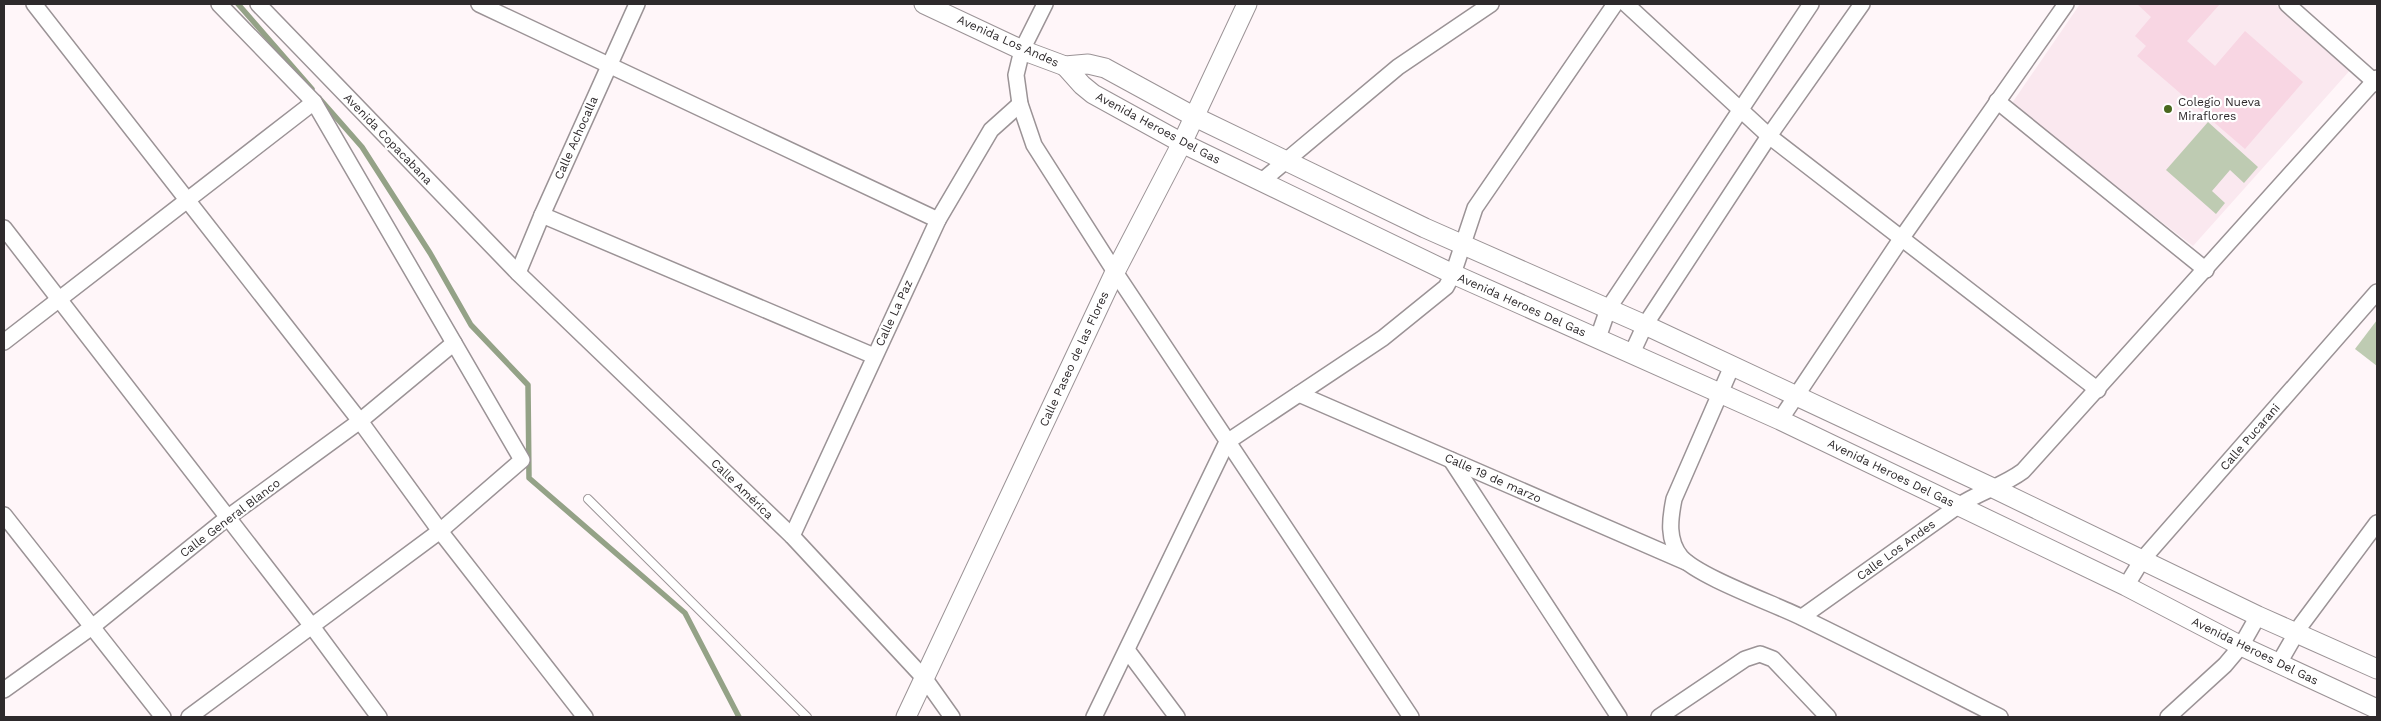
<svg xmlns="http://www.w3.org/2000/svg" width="2381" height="721" viewBox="0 0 2381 721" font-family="'Work Sans',sans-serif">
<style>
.built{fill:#fae8ef}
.green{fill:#becbb2}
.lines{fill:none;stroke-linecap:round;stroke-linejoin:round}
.stream{stroke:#94a287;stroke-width:5.5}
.building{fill:#f8d6e3}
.service-casing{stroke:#9b9396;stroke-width:10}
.minor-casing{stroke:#9b9396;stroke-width:18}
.tertiary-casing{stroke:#9b9396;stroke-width:21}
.service{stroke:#fff;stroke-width:8}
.minor{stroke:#fff;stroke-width:15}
.tertiary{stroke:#fff;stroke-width:19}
.poi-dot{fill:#49681e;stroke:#fff;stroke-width:2}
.labels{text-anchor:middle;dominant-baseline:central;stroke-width:4.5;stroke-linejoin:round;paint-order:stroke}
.street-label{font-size:12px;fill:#2e2a2c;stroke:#fff}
.poi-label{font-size:12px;fill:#2e2a2c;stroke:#fff;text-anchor:start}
</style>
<rect width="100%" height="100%" fill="#fff6f9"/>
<!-- built -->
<path class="built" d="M2080,4h195l77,64 -159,178 -183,-140z"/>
<!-- green -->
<g class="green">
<path d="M2208,122l50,45 -14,16 -14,-13 -18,21 13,12 -9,11 -50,-44z"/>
<path d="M2377,320v46l-22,-17z"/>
</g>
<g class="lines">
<!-- stream -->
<g class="stream">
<path d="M238,4l74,85"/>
<path d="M319,98l43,49 68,106 41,72 57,60 1,93 156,135 54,104"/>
</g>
</g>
<!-- building -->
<path class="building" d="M2137,4h83l-33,37 28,25 30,-35 58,51 -58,67 -108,-93 9,-10 -11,-10 16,-19z"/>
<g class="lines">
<!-- service casing -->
<g class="service-casing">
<path id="service" d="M588,499l219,218"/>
</g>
<!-- minor casing -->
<g class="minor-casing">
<g id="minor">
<path d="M34,4l326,417 80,110 145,186"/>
<path d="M258,4l260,269 274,263 133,143 27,38"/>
<path d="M479,4l459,216"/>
<path d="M1045,4l-23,46 -6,25 4,29 14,41 81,127 296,445"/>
<path d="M1626,4l143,132 329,254"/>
<path d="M2287,4l90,80"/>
<path d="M1997,101l209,169"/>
<path d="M1263,180l135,-113 93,-63"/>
<path d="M542,215l332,141"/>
<path d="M4,228l307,397 68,92"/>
<path d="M518,273l24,-58 95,-211"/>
<path d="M1598,338l10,-29 203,-305"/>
<path d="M4,342l310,-240"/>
<path d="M1632,353l13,-28 124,-189 93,-132"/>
<path d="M1732,366l-58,133c-4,20 -7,41 7,58 18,20 94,47 122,61 66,32 132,66 197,99"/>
<path d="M1299,394l387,168"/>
<path d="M1780,420l121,-181 165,-235"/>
<path d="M1451,460l168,257"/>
<path d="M4,515l159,202"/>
<path d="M792,536l146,-316 53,-90 29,-26"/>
<path d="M2126,586l16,-26 235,-268"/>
<path d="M1802,617l156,-111c21,-14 45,-20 65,-35l354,-393"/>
<path d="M1127,650l50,67"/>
<path d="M2279,663l22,-38 76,-102"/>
<path d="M4,690l88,-63 135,-109 133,-97 94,-78"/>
<path d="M189,717l251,-186 82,-71 -208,-358 -95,-98"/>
<path d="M1094,717l133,-275 156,-104 63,-51 7,-13 22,-66 140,-204"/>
<path d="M1659,717l86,-58 15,-5 13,5 55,58"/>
<path d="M2168,717l57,-52 16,-19 17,-30"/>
</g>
</g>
<!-- tertiary casing -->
<g class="tertiary-casing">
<g id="tertiary">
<path d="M924,4l98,46 43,16 23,-2 17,4 88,48 232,112 220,97 348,163 265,128 119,53"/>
<path d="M1065,66l17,19 11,9 89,49 271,131 327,146 346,166 115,60 136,63"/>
<path d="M906,717l209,-445 67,-129 65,-139"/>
</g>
</g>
<!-- service -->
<use href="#service" class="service"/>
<!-- minor -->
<use href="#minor" class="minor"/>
<!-- tertiary -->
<use href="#tertiary" class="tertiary"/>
</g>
<!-- markers -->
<circle class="poi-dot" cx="2168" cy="109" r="5"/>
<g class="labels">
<!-- street labels -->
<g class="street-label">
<text transform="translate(1008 41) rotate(24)">Avenida Los Andes</text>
<text transform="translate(1158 128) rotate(28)">Avenida Heroes Del Gas</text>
<text transform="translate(576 138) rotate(-66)">Calle Achocalla</text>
<text transform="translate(388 139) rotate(46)">Avenida Copacabana</text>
<text transform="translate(1522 305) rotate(24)">Avenida Heroes Del Gas</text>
<text transform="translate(894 313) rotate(-65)">Calle La Paz</text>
<text transform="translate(1074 359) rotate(-65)">Calle Paseo de las Flores</text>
<text transform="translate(2250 437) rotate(-49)">Calle Pucarani</text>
<text transform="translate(1891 473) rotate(26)">Avenida Heroes Del Gas</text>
<text transform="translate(1493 478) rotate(24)">Calle 19 de marzo</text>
<text transform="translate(742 489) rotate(44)">Calle América</text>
<text transform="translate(230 518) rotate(-37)">Calle General Blanco</text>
<text transform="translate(1896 550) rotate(-36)">Calle Los Andes</text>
<text transform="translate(2255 651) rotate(26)">Avenida Heroes Del Gas</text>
</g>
<!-- poi labels -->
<g class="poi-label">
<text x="2178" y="102">Colegio Nueva<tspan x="2178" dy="14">Miraflores</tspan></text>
</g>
</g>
<!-- border -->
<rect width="2381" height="721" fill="none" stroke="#2e2a2c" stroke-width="10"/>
</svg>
